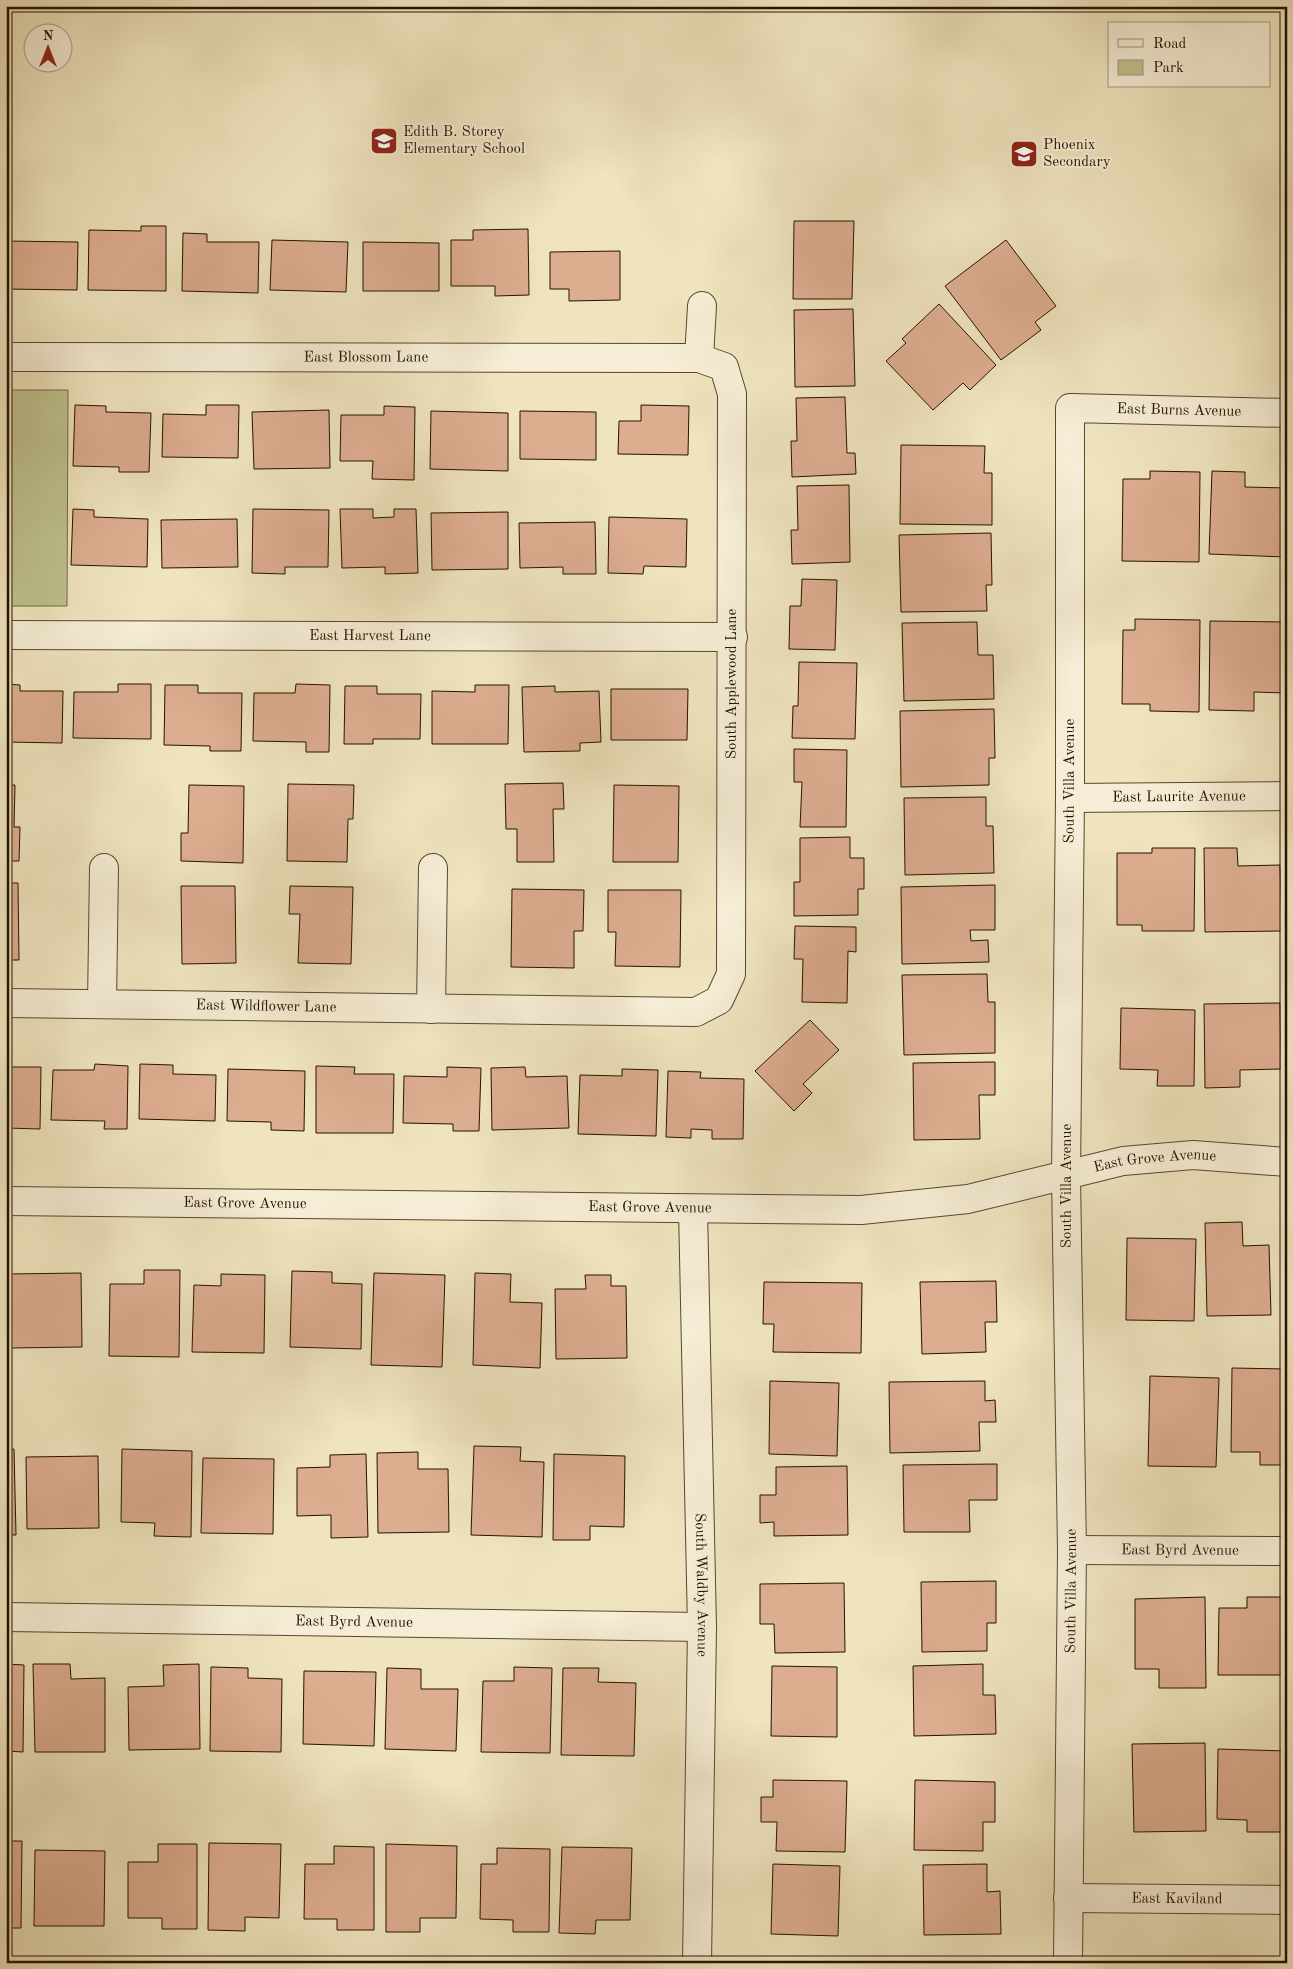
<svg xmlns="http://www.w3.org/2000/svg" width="1293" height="1969" viewBox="0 0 1293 1969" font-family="'Old Standard TT',serif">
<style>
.green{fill:#bec28e;stroke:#726a47}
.building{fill:#ddad90;stroke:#251200}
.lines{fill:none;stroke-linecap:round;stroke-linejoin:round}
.minor-casing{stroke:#584630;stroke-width:30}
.minor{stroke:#f5edd5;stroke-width:28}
.labels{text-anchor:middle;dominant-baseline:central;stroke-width:4;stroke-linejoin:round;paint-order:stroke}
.poi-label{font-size:15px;fill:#251200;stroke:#f5edd5;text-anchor:start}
.street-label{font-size:15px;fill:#251200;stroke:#f5edd5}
</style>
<rect width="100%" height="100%" fill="#efe4be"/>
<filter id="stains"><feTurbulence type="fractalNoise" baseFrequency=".004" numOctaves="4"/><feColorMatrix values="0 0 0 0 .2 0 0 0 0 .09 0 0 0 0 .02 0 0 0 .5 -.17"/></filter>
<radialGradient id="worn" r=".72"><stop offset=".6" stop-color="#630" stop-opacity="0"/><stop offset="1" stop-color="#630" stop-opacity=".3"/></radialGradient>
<!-- green -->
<path class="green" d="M6,390h62l-1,216h-61z"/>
<!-- building -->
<g class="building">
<path d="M794,221h60l-2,78h-59z"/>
<path d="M141,226h25v65l-78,-1 1,-60 52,1z"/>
<path d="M528,229l1,66 -34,1v-10h-44v-46h22v-10z"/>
<path d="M183,233l24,1v8h52l-1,51 -76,-2z"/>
<path d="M272,240l76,2 -2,50 -76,-2z"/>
<path d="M1006,240l50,66 -21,16 6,8 -40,30 -56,-74z"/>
<path d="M6,241l72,1 -1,48 -71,-1z"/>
<path d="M363,242l76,1v48h-76z"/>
<path d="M620,251v49l-51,1v-12h-19v-37z"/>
<path d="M939,304l57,61 -26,25 -7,-7 -30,27 -47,-49 20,-18 -4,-4z"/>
<path d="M853,309l2,77 -60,1 -1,-77z"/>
<path d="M845,397l2,56h8l1,21 -64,3 -1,-36h6l-1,-43z"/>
<path d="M75,405l31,1v6l45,1 -2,59h-30v-5l-46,-1z"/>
<path d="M206,405h33l-1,53 -76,-1 1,-43 43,1z"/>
<path d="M641,405l48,1 -1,49 -70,-1 1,-33h22z"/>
<path d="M384,406l31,1 -1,73 -42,-1 1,-18h-33l1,-46h43z"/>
<path d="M329,410l1,58 -76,1 -2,-57z"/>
<path d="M431,411l77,2v58l-78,-2z"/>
<path d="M520,411l76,1v48l-76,-1z"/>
<path d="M901,445l84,1 -1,27h8v52l-92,-1z"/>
<path d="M1150,471l50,1 -1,90 -77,-1 1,-82h27z"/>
<path d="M1212,471l33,1v15l42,1 -2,69 -76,-3z"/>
<path d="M849,485l1,77 -58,2 -1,-34h7l-1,-44z"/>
<path d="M73,509l21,1v7l54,2 -1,48 -76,-2z"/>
<path d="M253,509l76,1 -1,57h-43v7l-33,-1z"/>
<path d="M340,509h33v9l21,-1v-8h22l2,64 -33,1v-7l-43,1z"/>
<path d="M508,512v57l-76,1 -1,-57z"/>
<path d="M609,517l78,2 -1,48 -42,-1 -1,8 -35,-1z"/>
<path d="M237,519l1,48 -76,1 -1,-48z"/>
<path d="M595,522l1,52h-33v-7l-43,1 -1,-45z"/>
<path d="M991,533l1,52h-6l1,26 -86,1 -2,-77z"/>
<path d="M802,579l35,1 -2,70 -46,-1 1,-43h11z"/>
<path d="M1135,619l65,1 -1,92 -49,-1v-7h-28l1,-74h12z"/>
<path d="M1210,621l77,1 -1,71 -32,-1v19l-45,-1z"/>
<path d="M977,622l1,33h15l1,44 -90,2 -2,-78z"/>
<path d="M799,662l58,1 -2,76 -63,-1 1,-32h5z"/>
<path d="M6,684l14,1v6h43l-1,52 -56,-1z"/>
<path d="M118,684h33v55l-78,-1 1,-46h44z"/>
<path d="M296,684l34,1 -1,67h-23v-10l-53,-1 1,-48h41z"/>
<path d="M165,685h33v8h44l-1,58h-31v-5l-46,-1z"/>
<path d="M475,685h34l-1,59h-76v-53l43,1z"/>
<path d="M345,686h32v8h44l-1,45h-47v5h-29z"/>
<path d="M555,686v6l44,-1 2,51 -21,1v8l-56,1 -2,-65z"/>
<path d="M611,689h77l-1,51h-76z"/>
<path d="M994,709l1,49h-6v27l-88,2 -1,-76z"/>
<path d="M794,749l53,1 -1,77h-46l2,-45h-8z"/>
<path d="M563,783l1,26h-11l1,53h-37v-33h-11l-1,-45z"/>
<path d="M288,784l66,1 -1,34h-5l-1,43 -60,-1z"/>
<path d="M6,785h9l-1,42h6l-1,34h-13z"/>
<path d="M189,785l55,1 -1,77 -62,-2v-28h7z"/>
<path d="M614,785l65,1 -1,76h-65z"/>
<path d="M986,797v29h7l1,47 -89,2 -1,-77z"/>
<path d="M850,837v21h14v31h-6v26l-64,1v-34h6v-44z"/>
<path d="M1152,848h43l-1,83h-52v-6h-25v-72h35z"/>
<path d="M1204,848h33l1,18 42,-1 2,66 -77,1z"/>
<path d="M6,883h12l1,77h-13z"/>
<path d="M995,885v45h-25l1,11 17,-1 1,22 -87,2 -1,-77z"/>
<path d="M181,886h54l1,77 -54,1z"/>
<path d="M290,886l63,1 -2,77 -53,-1 2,-49h-11z"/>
<path d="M512,889l72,1 -1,41h-9v37l-63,-1z"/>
<path d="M608,890h73l-1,77 -65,-1 1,-34h-8z"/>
<path d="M795,926l61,1v25l-8,-1 -1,52 -45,-1 1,-43h-9z"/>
<path d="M987,974l1,28h7v51l-91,2 -2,-80z"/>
<path d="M1280,1003l1,66 -41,1v17l-35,1 -1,-84z"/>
<path d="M1121,1008l74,2 -1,76h-37l1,-16 -38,-1z"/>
<path d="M810,1020l29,30 -36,34 9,9 -18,18 -39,-40z"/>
<path d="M995,1062v33h-16l1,44 -66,1 -1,-77z"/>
<path d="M95,1064l33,2 -1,63h-23l1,-8 -54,-1 2,-50h41z"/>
<path d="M140,1064l33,1v9l43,1 -1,46 -76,-2z"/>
<path d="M316,1066l39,1 -1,7h40l-1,59h-77z"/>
<path d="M6,1067h35l-1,62 -34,-1z"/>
<path d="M447,1067l34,1 -2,63h-26v-7l-50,-1 1,-47 43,1z"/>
<path d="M525,1067l1,10 41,-1 2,52 -77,2 -1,-62z"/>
<path d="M228,1069l77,2 -1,60 -33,-1v-8l-44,-1z"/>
<path d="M622,1069l36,1 -2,66 -78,-2 2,-59 42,1z"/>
<path d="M668,1071l33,1 -1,6 44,1 -1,60h-31v-9l-21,-1v9l-25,-1z"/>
<path d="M1242,1222l1,24 26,-1 2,70 -64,1 -2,-93z"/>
<path d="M1127,1238l69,1 -2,82 -68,-1z"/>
<path d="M144,1270h36l-1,87 -70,-1 1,-72h34z"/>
<path d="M292,1271l40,1v11l30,1 -1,65 -71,-2z"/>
<path d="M81,1273l1,74 -72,1 -1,-74z"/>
<path d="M374,1273l71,2 -3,92 -71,-2z"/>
<path d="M475,1273l36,1 -1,28 32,1 -2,65 -67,-3z"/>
<path d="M221,1274l44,1 -1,78 -72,-1 2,-67 27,1z"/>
<path d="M585,1275h26v11h15l1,72 -71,1 -1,-70h31z"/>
<path d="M996,1281l1,41h-12l1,30 -64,2 -2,-72z"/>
<path d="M764,1282l98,1 -1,70 -88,-1 1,-28h-11z"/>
<path d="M1232,1368l55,1v96h-27v-13h-29z"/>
<path d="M1150,1376l69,2 -3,89 -68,-1z"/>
<path d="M770,1381l69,2 -2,73 -68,-2z"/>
<path d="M985,1381v20l10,-1 1,22h-17l1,29 -90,2 -1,-71z"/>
<path d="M474,1446l47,1 -1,14 24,1 -2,75 -71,-2z"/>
<path d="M6,1449h8l2,86h-10z"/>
<path d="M122,1449l70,2 -1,86 -37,-1 1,-13 -34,-1z"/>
<path d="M418,1452v17h30l1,63 -71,1 -1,-80z"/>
<path d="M366,1454l2,83 -37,1v-23l-34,1v-48l33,-1v-12z"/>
<path d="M554,1454l71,2 -1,71 -34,-1v14h-37z"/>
<path d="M98,1456l1,72 -72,1 -1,-72z"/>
<path d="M203,1458l71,1 -1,75 -72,-1z"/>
<path d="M997,1464v36h-28l1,32h-66l-1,-67z"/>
<path d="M847,1466l1,69 -74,1v-14l-14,1v-28h16v-28z"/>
<path d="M996,1581v42h-9v28l-65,1 -1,-70z"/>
<path d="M844,1583l1,69 -70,1 -1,-29h-14v-40z"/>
<path d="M1205,1597l1,91h-47v-19h-24v-70z"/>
<path d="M1247,1597h40v78h-69l1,-67h28z"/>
<path d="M6,1664l18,1 -1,87 -17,-1z"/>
<path d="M33,1664h37l1,15 34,-1v74h-70z"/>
<path d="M199,1664l1,85 -71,1 -1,-63 36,-1 -1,-21z"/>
<path d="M983,1664v31h12l1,39 -82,2 -1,-70z"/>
<path d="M772,1666l65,1v70l-66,-1z"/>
<path d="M211,1667l37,1v10l34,1 -1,73 -71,-1z"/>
<path d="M514,1667l38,1 -2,85 -69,-1 2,-71h31z"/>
<path d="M387,1668l34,1v20h37l-2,62 -71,-2z"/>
<path d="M563,1668h36l-1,14 38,1 -2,73 -73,-1z"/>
<path d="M304,1671l72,1 -2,74 -71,-2z"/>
<path d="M1205,1743l1,88 -72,1 -2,-88z"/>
<path d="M1218,1749l69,2v81h-40v-12l-30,-1z"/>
<path d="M773,1780l74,1 -2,71 -69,-1 1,-29h-16v-25h12z"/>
<path d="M915,1780l80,2v40h-12v29l-69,-1z"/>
<path d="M6,1841h16l-1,87h-15z"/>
<path d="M209,1843l72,1 -2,74 -34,-1v14l-37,-1z"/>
<path d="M158,1844h39v85h-35v-11h-34v-56h30z"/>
<path d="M386,1844l71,2 -1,72h-36v14h-34z"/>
<path d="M334,1846l40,1v83h-37v-11h-33l1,-55h29z"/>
<path d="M562,1847l70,1 -2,72h-34l-1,14 -36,-1z"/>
<path d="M497,1848l53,1 -1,83h-36v-12l-33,-1 1,-55h16z"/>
<path d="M35,1850l70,1 -1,75h-70z"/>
<path d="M773,1864l67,2 -2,70 -67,-2z"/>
<path d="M987,1864v28l13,-1 1,43 -77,1 -1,-70z"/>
</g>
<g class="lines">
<!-- minor casing -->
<g class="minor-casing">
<g id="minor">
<path id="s1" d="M6,357l693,1 25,9 8,27 -1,580 -12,26 -23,12 -690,-9"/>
<path d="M699,358l3,-52"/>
<path id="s2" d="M6,635l727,2"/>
<path id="s3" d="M1070,798l217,-2"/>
<path d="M102,1004l2,-136"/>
<path d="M431,1009l2,-141"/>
<path id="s4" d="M6,1201l855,9 107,-11 155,-38 70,-6 94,7"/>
<path id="s5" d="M693,1209l9,418 -5,336"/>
<path id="s6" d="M1072,1550l215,1"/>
<path id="s7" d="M6,1617l696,10"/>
<path id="s8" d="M1068,1898l219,2"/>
<path id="s9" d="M1068,1963l4,-413 -6,-374 4,-378v-390l217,5"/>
</g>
</g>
<!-- minor -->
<use href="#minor" class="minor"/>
</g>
<!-- icons -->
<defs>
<g id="school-square" transform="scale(1.4375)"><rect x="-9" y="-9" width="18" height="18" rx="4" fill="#8f2418" stroke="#f5edd5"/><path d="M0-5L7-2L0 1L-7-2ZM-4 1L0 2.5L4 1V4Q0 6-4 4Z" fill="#fff"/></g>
</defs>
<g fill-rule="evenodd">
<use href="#school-square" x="384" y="141"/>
<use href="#school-square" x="1024" y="154"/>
</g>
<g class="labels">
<!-- poi labels -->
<g class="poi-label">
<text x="403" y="132">Edith B. Storey<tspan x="403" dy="17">Elementary School</tspan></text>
<text x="1043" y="145">Phoenix<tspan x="1043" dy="17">Secondary</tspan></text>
</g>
<!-- street labels -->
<g class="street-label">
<text stroke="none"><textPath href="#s1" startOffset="360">East Blossom Lane</textPath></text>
<text stroke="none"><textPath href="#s9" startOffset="1664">East Burns Avenue</textPath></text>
<text stroke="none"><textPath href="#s2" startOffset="364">East Harvest Lane</textPath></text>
<text transform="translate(732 684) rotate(-90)">South Applewood Lane</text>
<text stroke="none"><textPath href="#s9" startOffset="1182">South Villa Avenue</textPath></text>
<text stroke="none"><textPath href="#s3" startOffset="109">East Laurite Avenue</textPath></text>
<text transform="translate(266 1007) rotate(1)">East Wildflower Lane</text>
<text stroke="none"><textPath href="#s4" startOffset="1154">East Grove Avenue</textPath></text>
<text transform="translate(1067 1186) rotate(-90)">South Villa Avenue</text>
<text stroke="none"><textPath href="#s4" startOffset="239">East Grove Avenue</textPath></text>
<text stroke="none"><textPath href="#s4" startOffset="644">East Grove Avenue</textPath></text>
<text stroke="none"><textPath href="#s6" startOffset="108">East Byrd Avenue</textPath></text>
<text stroke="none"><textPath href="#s5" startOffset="376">South Waldby Avenue</textPath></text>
<text stroke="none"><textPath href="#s9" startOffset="372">South Villa Avenue</textPath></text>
<text stroke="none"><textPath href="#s7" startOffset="348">East Byrd Avenue</textPath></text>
<text stroke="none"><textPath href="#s8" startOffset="109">East Kaviland</textPath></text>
</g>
</g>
<!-- margin -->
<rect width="1293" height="1969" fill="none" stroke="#efe4be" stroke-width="25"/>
<rect x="8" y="8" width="1278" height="1954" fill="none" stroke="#251200" stroke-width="2.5"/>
<rect x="12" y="12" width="1268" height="1944" fill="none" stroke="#251200"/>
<!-- legend -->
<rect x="1108" y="22" width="162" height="65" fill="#f5edd5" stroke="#a29580"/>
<rect x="1118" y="39" width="25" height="8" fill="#f5edd5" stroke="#a29580"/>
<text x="1153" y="48" font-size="15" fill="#251200">Road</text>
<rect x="1118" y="60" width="25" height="15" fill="#bec28e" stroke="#a29580"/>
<text x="1153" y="72" font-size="15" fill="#251200">Park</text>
<!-- north arrow -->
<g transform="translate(48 48)"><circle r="24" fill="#f5edd5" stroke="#a29580"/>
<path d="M0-4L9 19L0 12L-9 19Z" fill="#8f2418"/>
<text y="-8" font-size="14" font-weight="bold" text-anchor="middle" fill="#251200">N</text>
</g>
<rect width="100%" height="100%" filter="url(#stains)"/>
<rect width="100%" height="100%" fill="url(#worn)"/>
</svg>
